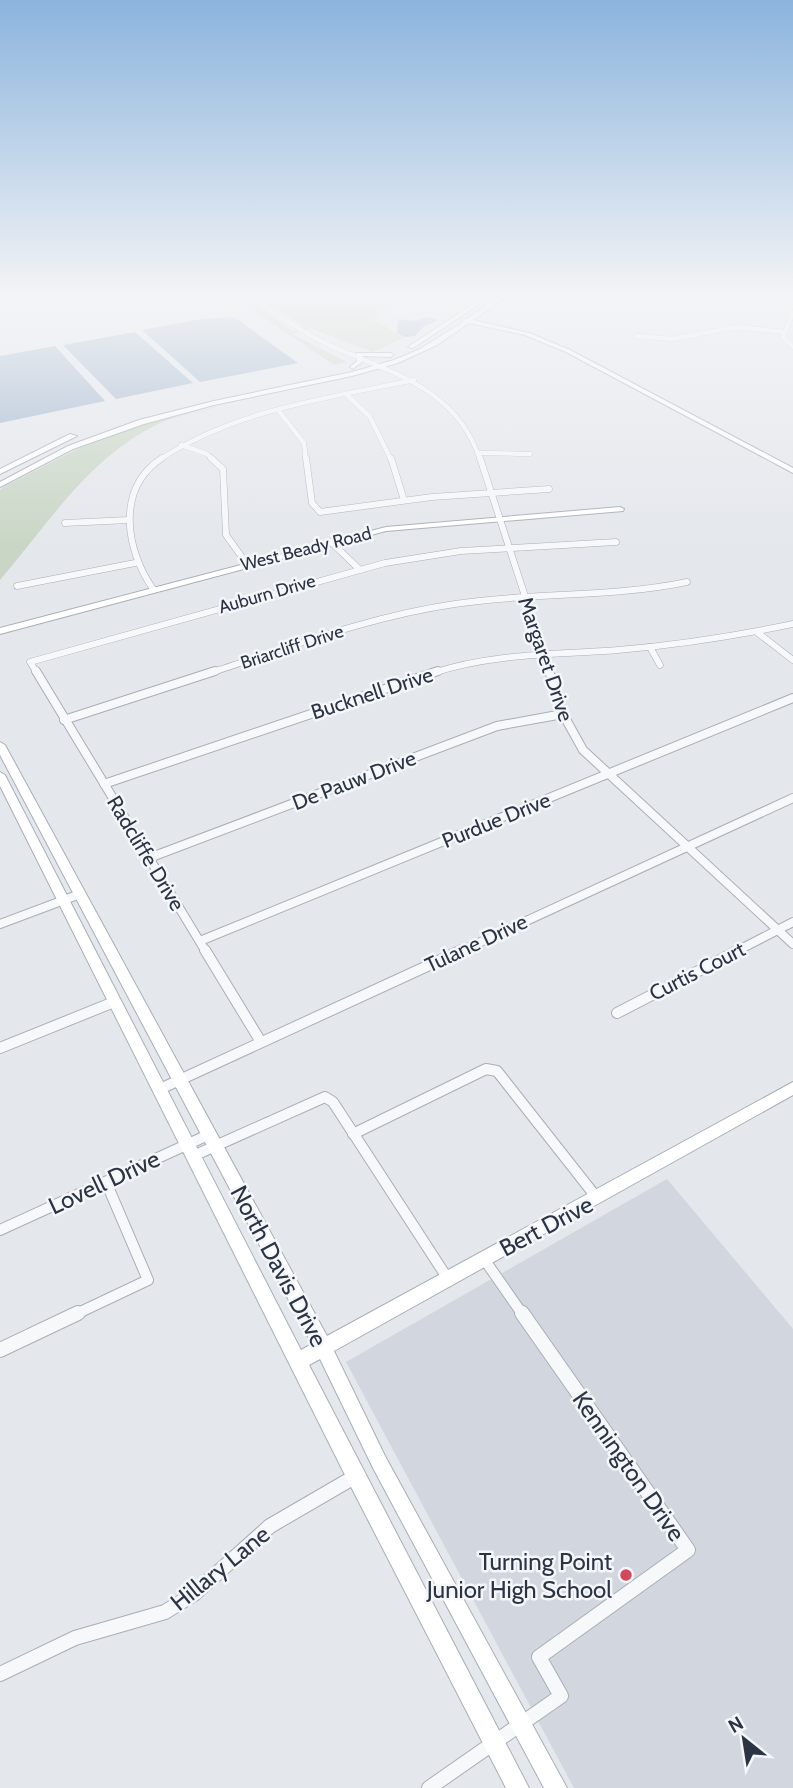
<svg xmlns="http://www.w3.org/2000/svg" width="793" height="1788" viewBox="0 0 793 1788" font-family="Cabin,sans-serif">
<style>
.built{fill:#d2d6de}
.green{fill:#c9d6c5}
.water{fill:#9fb4cc}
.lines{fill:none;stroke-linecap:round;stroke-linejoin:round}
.street-far4-casing{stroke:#a9aeb7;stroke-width:5}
.street-far3-casing{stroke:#a9aeb7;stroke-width:7}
.street-far2-casing{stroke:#a9aeb7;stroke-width:10}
.street-far1-casing{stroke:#a9aeb7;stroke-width:12}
.street-casing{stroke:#a9aeb7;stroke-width:16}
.secondary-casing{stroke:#a9aeb7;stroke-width:2}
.street-far4{stroke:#f7f8fa;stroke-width:4.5}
.street-far3{stroke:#f7f8fa;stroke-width:6}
.street-far2{stroke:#f7f8fa;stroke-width:8}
.street-far1{stroke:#f7f8fa;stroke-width:10}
.street{stroke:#f7f8fa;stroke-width:14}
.secondary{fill:#fff;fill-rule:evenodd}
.poi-dot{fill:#d1495b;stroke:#f4f6f9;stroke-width:2.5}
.labels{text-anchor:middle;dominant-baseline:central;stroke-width:5;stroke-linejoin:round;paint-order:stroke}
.far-street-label{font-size:18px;fill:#2b3445;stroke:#f4f6f9}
.street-label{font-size:21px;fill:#2b3445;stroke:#f4f6f9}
.near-street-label{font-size:24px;fill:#2b3445;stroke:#f4f6f9}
.near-poi-label{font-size:24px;fill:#2b3445;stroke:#f4f6f9;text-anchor:end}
</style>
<rect width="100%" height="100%" fill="#e4e7ec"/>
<!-- built -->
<path class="built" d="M667,1179l126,150v459h-219l-228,-426z"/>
<!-- green -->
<g class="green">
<path d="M230,295h11l52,36 11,-4 -47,-32h209l6,3c-29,6 -79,-7 -98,21l29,19 -30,14 -63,-24 -18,6 55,28 -13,3z"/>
<path d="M220,406c-20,6 -43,9 -62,18 -70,34 -109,99 -158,156v-90l5,-4 104,-53z"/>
</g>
<!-- water -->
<g class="water">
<path d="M234,317l64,46 -98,19 -58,-52 59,-11z"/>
<path d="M428,317l10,3 -15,7 -8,9 -11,1 -7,-4 1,-14 15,2z"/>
<path d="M135,332l58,51 -77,16 -53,-54z"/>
<path d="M55,346l50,55 -105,22v-67z"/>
</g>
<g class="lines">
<!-- street-far4 casing -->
<g class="street-far4-casing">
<g id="street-far4">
<path d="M250,295c25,18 49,36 77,49 61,28 130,43 153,116"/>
<path d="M793,313l-10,24 10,10"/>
<path d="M637,336l35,3 64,-12 49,5"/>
<path d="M347,395l23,22 21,43"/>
<path d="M278,410l26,33 2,17"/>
<path d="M181,445l26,9 6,6"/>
<path d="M478,453l52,1"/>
<path d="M159,460c76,-50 168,-62 255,-80"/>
</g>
</g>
<!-- street-far3 casing -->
<g class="street-far3-casing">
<g id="street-far3">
<path d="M211,458l12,11 3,66 21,29"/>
<path d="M306,458l6,45 8,9 112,-15 117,-8"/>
<path d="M391,458l13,42"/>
<path d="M480,458l70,215"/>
<path d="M65,523l64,-3"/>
<path d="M331,542l28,27"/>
<path d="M17,586l118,-23"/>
<path d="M153,589c-27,-39 -38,-100 9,-131"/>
<path d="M758,633l35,27"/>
<path d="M650,647l10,18"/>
<path d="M37,673l-7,-11 355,-99 76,-12 155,-9"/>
<path d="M210,673c80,-26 161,-57 245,-69 77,-12 155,-6 232,-22"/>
<path d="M433,673c59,-20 123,-18 185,-23 59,-5 117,-14 175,-26"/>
</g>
</g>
<!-- street-far2 casing -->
<g class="street-far2-casing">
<g id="street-far2">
<path d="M36,671l170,281"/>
<path d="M549,671l14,43 20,36 210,194"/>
<path d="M64,720l151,-49"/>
<path d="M104,784l334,-113"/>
<path d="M149,858l348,-132 66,-12"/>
<path d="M0,924l80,-30"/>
<path d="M200,941l593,-243"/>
<path d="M459,952l334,-154"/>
<path d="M735,952l58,-30"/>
</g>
</g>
<!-- street-far1 casing -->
<g class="street-far1-casing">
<g id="street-far1">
<path d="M205,950l56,92"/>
<path d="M617,1013l122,-63"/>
<path d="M0,1048l114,-46"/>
<path d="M160,1089l302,-139"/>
<path d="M353,1134l133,-65 11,2 100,127"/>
<path d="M193,1156l132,-59 8,5 115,177"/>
<path d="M0,1230l208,-95"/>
<path d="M484,1259l39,56"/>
<path d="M74,1315l74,-35 -42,-98"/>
</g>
</g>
<!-- street casing -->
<g class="street-casing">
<g id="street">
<path d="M0,1350l78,-37"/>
<path d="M0,1674l75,-36 90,-26 29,-18 76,-68 86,-50"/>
<path d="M429,1788l132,-92 -22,-39 149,-107 -166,-237"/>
</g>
</g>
<!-- secondary casing -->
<g class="secondary-casing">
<g id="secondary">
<path d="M501,295h7l-35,25 56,13 41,17 223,118v5l-227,-121 -41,-17 -56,-12 -32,22 -39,18 -46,13 -138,29 -70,19 -71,25 -73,38v-5l68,-36 71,-26 75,-19 138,-29 42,-12 26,-11 43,-27 -1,-3h5z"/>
<path d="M476,302l5,1 -68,45 -5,-1z"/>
<path d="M356,353h35l3,2 -3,2 -29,-1 1,5 -10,8 -3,-2 7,-6z"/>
<path d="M70,434l7,2 -77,38v-5z"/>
<path d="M620,507l4,2 -1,2 -237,20 -386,103v-6l386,-101z"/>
<path d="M0,742l5,3 322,591 466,-254v13l-459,256 51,105 182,332h-23l-171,-320 -53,-109 -11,6 220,423h-23l-157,-305 -349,-697v-14l5,3 296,575 11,-6 -312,-589z"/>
</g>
</g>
<!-- street-far4 -->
<use href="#street-far4" class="street-far4"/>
<!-- street-far3 -->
<use href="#street-far3" class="street-far3"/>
<!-- street-far2 -->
<use href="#street-far2" class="street-far2"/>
<!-- street-far1 -->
<use href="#street-far1" class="street-far1"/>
<!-- street -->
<use href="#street" class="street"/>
<!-- secondary -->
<use href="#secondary" class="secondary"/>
</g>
<!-- sky -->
<linearGradient id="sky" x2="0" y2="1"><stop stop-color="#8bb4dd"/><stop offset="0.54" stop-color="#f3f4f6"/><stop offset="1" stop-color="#f3f4f6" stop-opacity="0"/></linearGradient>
<rect width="793" height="545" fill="url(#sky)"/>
<!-- markers -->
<circle class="poi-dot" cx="626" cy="1575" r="7"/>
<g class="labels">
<!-- far-street labels -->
<g class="far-street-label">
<text transform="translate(306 549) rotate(-14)">West Beady Road</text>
<text transform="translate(267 594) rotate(-16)">Auburn Drive</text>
<text transform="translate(292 647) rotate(-18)">Briarcliff Drive</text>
</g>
<!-- street labels -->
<g class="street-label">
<text transform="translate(546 659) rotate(71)">Margaret Drive</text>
<text transform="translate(372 693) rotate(-18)">Bucknell Drive</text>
<text transform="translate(354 780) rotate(-21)">De Pauw Drive</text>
<text transform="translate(496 820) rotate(-22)">Purdue Drive</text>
<text transform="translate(146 853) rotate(59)">Radcliffe Drive</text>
<text transform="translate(476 943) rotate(-25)">Tulane Drive</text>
<text transform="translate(697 971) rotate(-27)">Curtis Court</text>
</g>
<!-- near-street labels -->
<g class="near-street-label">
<text transform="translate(104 1182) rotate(-25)">Lovell Drive</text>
<text transform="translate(546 1226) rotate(-28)">Bert Drive</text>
<text transform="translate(279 1266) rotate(62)">North Davis Drive</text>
<text transform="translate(629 1466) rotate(55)">Kennington Drive</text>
<text transform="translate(220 1568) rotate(-39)">Hillary Lane</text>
</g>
<!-- near-poi labels -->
<g class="near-poi-label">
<text x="612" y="1561">Turning Point<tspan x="612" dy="28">Junior High School</tspan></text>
</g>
</g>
<!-- north arrow -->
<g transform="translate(744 1739) rotate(330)" stroke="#f4f6f9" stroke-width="5" paint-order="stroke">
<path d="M0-5L12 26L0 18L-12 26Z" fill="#2b3445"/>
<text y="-10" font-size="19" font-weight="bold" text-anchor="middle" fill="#2b3445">N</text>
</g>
</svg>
